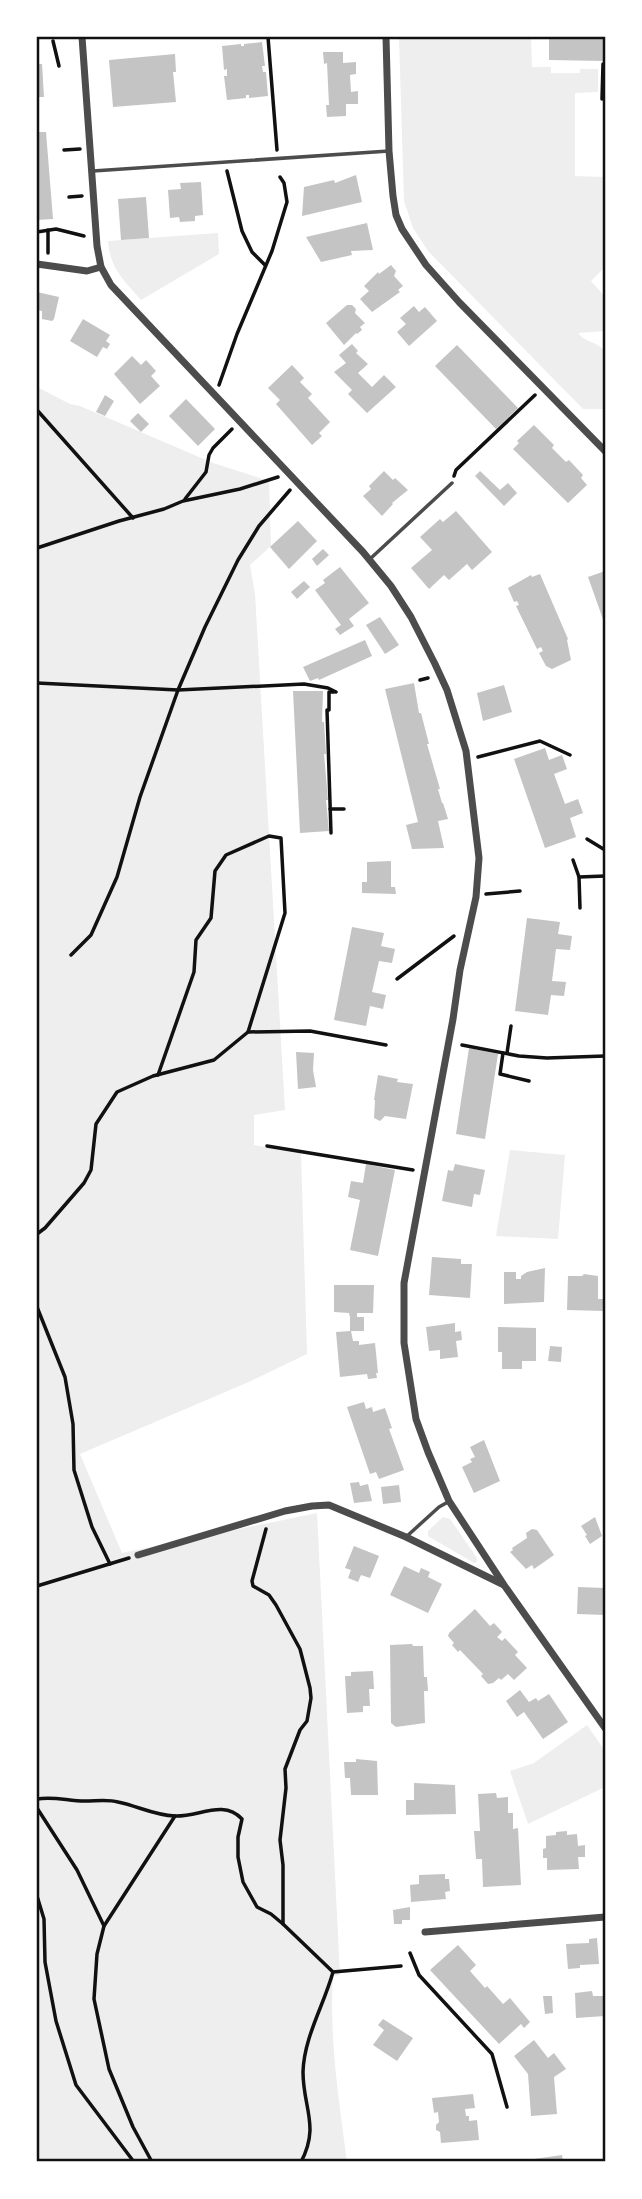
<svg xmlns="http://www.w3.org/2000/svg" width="642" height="2199" viewBox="0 0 642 2199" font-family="Overpass,sans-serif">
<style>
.green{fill:#eee}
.building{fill:#c4c4c4}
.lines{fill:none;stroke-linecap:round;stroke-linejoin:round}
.path{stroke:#111;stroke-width:3.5}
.service{stroke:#4c4c4c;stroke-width:3.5}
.minor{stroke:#4c4c4c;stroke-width:7}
.neatline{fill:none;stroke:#111;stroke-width:2.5}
</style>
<rect width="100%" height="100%" fill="#fff"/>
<!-- green -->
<g class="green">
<path d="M399,37h132l1,30h19v6h29v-4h18v23l-23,1v83l30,1v90l-14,14 14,16v34l-27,2c8,10 18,8 27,18v58h-22l-155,-158 -15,-23 -9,-27z"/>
<path d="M218,233l1,21 -78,46c-17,-20 -31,-31 -33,-59z"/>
<path d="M37,387l33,17 10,2 133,57 56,18 2,65 -21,19 5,29 30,516 -31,5v30l47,8 6,201 -56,27 -171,73 42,99 195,-40 23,462 -7,1c-4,62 6,125 14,186h-310z"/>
<path d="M510,1150l55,5 -7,84 -62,-3z"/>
<path d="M443,1517l7,2 27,39v4l-3,1 -46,-27v-5z"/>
<path d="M587,1725l18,26v36l-77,37 -18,-53 24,-8z"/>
</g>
<!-- building -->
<g class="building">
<path d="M549,37h56v24l-56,-1z"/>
<path d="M262,42l3,24h-3l1,6h3l2,24 -19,2v-3h-3v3l-19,2 -3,-24h3v-7l-3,1 -2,-24 19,-2v2h3v-2z"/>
<path d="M323,52h20v11l13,-1v12l-6,1 1,17 7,-1v13h-12v12l-19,1 -1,-12h3l-2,-42 -3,1z"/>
<path d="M175,54l1,18h-3l3,30 -63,5 -4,-47z"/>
<path d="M37,64h5l2,33h-7z"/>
<path d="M37,132h9l7,87 -16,1z"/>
<path d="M356,175l6,27 -60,14 2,-29 30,-7 1,3z"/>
<path d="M201,182l2,33 -8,1v5l-15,1 -1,-5 -9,1 -2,-28 13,-1 -1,-6z"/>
<path d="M146,197l3,41 -28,2 -3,-41z"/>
<path d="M367,223l6,27 -22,1 1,4 -31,7 -15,-25z"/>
<path d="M391,265l5,6 -2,5 9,10 -5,4 2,2 -28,20 -12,-13 9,-8 -5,-5 14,-14 1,2z"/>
<path d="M37,292l22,5 -5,22 -2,2 -10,-2v-8l-5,-1z"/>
<path d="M347,305h5l4,4 -1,4 10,10 -5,4 2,3 -5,4 -1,-1 -12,12 -18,-22z"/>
<path d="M414,306l5,6 6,-5 12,14 -28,25 -12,-14 9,-8 -6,-6z"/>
<path d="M83,319l27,16 -4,6 4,3 -3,5 -4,-2 -6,10 -27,-16z"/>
<path d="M352,344l6,7 -2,2 12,11 -10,9 14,14 12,-12 12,12 -29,26 -19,-19 4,-4 -18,-18 12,-9 -7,-8z"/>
<path d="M457,345l61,63 -22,21 -61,-63z"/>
<path d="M132,356l9,9 5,-5 10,11 -5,5 9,10 -20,18 -26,-30z"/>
<path d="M292,365l12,13 -4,4 12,12 -4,4 22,24 -11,11 3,3 -10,9 -36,-41 4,-4 -12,-12z"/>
<path d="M105,395l9,6 -9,15 -9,-4z"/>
<path d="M186,399l29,30 -17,17 -29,-30z"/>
<path d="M138,413l11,11 -8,8 -11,-11z"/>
<path d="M534,425l20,20 -2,3 14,14 3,-2 14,15 -2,3 6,7 -19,18 -55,-54 6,-6 -2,-2z"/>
<path d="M384,471l9,9 2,-2 13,12 -16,13 1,1 -11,12 -19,-20 8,-7 -2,-3z"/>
<path d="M480,471l20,19 8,-7 9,10 -13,13 -29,-30z"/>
<path d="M456,511l36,41 -20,18 -5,-6 -18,16 -5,-5 -15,14 -18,-21 21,-18 -12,-13 20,-18 3,3z"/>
<path d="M298,521l19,20 -28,28 -19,-22z"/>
<path d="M323,549l6,6 -12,11 -5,-7z"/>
<path d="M340,567l29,36 -20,16 5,7 -14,9 -5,-6 6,-4 -26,-35 10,-7 -2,-3z"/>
<path d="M605,571v54l-17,-48z"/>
<path d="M540,574l28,65 -1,1 4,20 -19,9 -6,-3 -7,-13 4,-2 -2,-4 -4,2 -1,-2 -20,-41 3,-1 -2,-4 -3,1 -6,-14 23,-13 1,2z"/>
<path d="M304,581l6,6 -13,12 -6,-7z"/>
<path d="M380,617l19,28 -14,9 -19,-29z"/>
<path d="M365,640l7,16 -53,24 -1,-2 -8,3 -7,-14z"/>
<path d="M414,683l5,30h2l8,31h-2l13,45h-2l4,14h1l5,16 -10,2 6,27 -32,1 -6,-24 12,-3 -33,-133z"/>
<path d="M504,685l8,27 -29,9 -6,-28z"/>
<path d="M293,691h30l-1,31h2l2,32h-2l4,46h-2l3,31 -29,2z"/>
<path d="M545,748l4,12 13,-5 5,14 -13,5 11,30 13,-5 5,14 -13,5 6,19 -31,11 -31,-89z"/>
<path d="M391,861v26h4l1,7 -34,-1v-11h5v-20z"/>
<path d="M527,918l33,4 -2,12 14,2 -2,14 -14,-1 -4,32 14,1 -2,14 -13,-1 -3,20 -33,-4z"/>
<path d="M352,927l32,6 -3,13 14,3 -3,14 -13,-2 -7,31 14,3 -3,14 -13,-3 -4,20 -32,-6z"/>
<path d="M469,1048l29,6 -13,85 -29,-5z"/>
<path d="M296,1052l18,1 -1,17 3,17 -18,2z"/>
<path d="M378,1075l20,4 -1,3 16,2 -7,35 -21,-3 -5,5 -6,-3 1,-18h-1z"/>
<path d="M366,1164l29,6 -17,86 -28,-6 10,-50 -12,-3 3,-16 12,2z"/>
<path d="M455,1164l30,6 -5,25 -6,-1 -2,13 -30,-6 6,-31 5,1z"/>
<path d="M432,1257l29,2v5h11l-2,34 -41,-3z"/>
<path d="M545,1268l-1,34 -40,2v-32h12v7h5v-3l6,-4z"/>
<path d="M584,1274l14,2v23h6v12l-37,-1 1,-34h14z"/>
<path d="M334,1285h40l-1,28h-16v4h7v14h-13l2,10h6v4l16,-2 3,30h-2l1,5 -9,1 -1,-5 -27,3 -4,-45 14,-1v-14l-1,-4 -15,-1z"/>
<path d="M455,1323v9l6,-1 1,9 -6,1 2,16 -18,2v-9l-11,1 -3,-24z"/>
<path d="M498,1327l38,1v33h-14v8h-20v-17h-4z"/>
<path d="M550,1346l12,1 -1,15 -13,-1z"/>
<path d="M364,1402l2,7 6,-2 1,5 12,-4 7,20 -3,1 15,41 -25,9 -3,-7 -6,2 -23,-67z"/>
<path d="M484,1440l16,41 -26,12 -12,-26 10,-5 -2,-3 5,-2 -5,-10z"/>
<path d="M359,1482l1,4 8,-2 4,17 -18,2 -4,-20z"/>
<path d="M399,1485l2,17 -18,2 -2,-17z"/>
<path d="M595,1517l7,19 -12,8 -5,-8 2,-1 -6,-9z"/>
<path d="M532,1529l5,1 17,25 -20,14 -2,-4 -6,4 -16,-17 3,-2 -1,-2 15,-10 -1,-5z"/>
<path d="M354,1546l25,10 -9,22 -9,-3 -3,7 -10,-4 3,-8 -6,-2z"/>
<path d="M404,1566l15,7 2,-5 9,4 -2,5 14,7 -14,29 -38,-18z"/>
<path d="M578,1587l27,1v27l-28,-1z"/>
<path d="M475,1609l15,17 4,-3 8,9 -5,5 5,4 3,-3 13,14 -3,3 12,13 -13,12 -6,-6 -7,6 -2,-2 -6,5 -5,1 -7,-8 2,-2 -23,-24 -2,2 -6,-7 2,-2 -6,-7 1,-3z"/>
<path d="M412,1644l1,2h10l1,31h3l1,14h-4l1,32 -29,4 -5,-4 -1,-78z"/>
<path d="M373,1671l1,18h-5l1,17h-7v6l-16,1 -2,-37h6v-4z"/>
<path d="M520,1690l9,12 7,-4 2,3 11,-7 19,28 -25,17 -19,-27 -7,5 -11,-16z"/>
<path d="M356,1759l21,2 1,34h-27l-1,-17h-5l-1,-16h12z"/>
<path d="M414,1783l41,2 1,29 -50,1v-15h8z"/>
<path d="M496,1793l1,5 11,-1v16h5v16l5,-1 3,57 -38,2 -1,-28h-6l-2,-28h6l-2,-37z"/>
<path d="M567,1831v4l10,-1 1,12 7,-1v12h-7l1,12 -32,1v-12h-4v-9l3,-1v-12l10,-1v-3z"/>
<path d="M445,1874v5h4l1,12 -5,1 1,7 -35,3 -1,-17 9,-1v-9z"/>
<path d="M410,1907v13h-8v4h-8l-1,-14z"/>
<path d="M597,1938l2,26 -19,1v3l-12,1 -2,-25 23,-1v-4z"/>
<path d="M458,1945l18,20 -6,6 15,17 2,-2 16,18 7,-6 20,24 -6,6 -3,-4 -22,20 -69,-74z"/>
<path d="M592,1991l1,5h12v20l-29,2 -1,-25z"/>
<path d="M543,1996h9l1,17 -8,1z"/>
<path d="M383,2019l30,19 -16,23 -24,-16 11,-15 -6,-5z"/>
<path d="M534,2040l14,18 6,-5 12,16 -12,8 3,37 -26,2 -3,-42 -14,-18z"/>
<path d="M473,2094l2,14 -10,1 1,7h3v5l8,-1 2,20 -38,3 -1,-11 -4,-2v-5l3,-3 -1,-10 -4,1 -2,-15z"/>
<path d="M562,2155l1,7h-29v-3z"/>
</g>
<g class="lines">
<!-- path -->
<g class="path">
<path d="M268,37l9,113"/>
<path d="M53,41l6,25"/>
<path d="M602,99l1,-35h2"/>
<path d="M64,150l16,-1"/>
<path d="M227,171l15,60 10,21 13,13"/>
<path d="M69,197l13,-1"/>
<path d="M48,230v23"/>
<path d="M37,232l19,-3 28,7"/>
<path d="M219,385l18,-51 35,-83 15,-49 -3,-19 -4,-6"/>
<path d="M37,410l96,108"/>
<path d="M454,476l2,-6 79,-75"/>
<path d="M185,499l21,-27 3,-17 4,-7 19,-19"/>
<path d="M37,548l82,-27 45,-12 19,-8 57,-12 38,-12"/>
<path d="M420,680l8,-2"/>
<path d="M37,683l141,7 126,-6 24,4 8,4"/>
<path d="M478,757l62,-16 30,14"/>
<path d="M330,809h14"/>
<path d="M331,833l-4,-123h2v-18h5"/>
<path d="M587,839l18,11"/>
<path d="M573,860l6,17 1,31"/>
<path d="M579,877l26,-1"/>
<path d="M486,894l34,-3"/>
<path d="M71,955l20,-20 26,-58 23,-80 38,-107 27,-63 33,-67 21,-34 31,-36"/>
<path d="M397,979l57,-43"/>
<path d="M462,1045l57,11 28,2 58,-2"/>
<path d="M503,1053l-3,21 29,7"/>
<path d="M507,1053l4,-27"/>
<path d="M158,1075l36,-103 2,-32 15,-22 4,-47 11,-16 43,-19 12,2 4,75 -37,119"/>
<path d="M267,1146l146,24"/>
<path d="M37,1234l8,-6 39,-45 7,-13 5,-46 21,-32 36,-16 61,-16 34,-28 62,-1 76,14"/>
<path d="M37,1307l28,70 8,47 1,46 18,57 18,37"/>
<path d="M266,1529l-14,52 1,5 16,9 7,10 24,44 10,39 1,10 -4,23 -7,9 -15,39 1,19 -6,52 3,25v59"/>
<path d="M37,1586l92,-28"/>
<path d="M37,1799c17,-3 31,2 48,2 11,0 23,-2 33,1 20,4 35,13 57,14 24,1 48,-17 67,3l-4,18v20l5,25 14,25 14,7 12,10 50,48"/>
<path d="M37,1808l40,62 27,56"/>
<path d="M37,1896l7,23 1,43 11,59 20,64 58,77"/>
<path d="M410,1953l9,22 73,79 15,53"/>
<path d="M152,2162l-19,-35 -24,-58 -15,-70 3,-45 7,-28 71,-110"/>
<path d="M301,2162c19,-36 2,-54 2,-90 1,-35 21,-67 30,-100l68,-6"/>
</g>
<!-- service -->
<g class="service">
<path d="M93,171l296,-20"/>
<path d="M370,559l82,-76"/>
<path d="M406,1537l33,-30 9,-5"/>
</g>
<!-- minor -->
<g class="minor">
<path d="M82,37l15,209 4,21 10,18 252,267 28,34 20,31 24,47 12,26 19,61 13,107 -3,39 -16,73 -7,49 -49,264v60l12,76 12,33 21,49 55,84 101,143"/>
<path d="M386,37l3,114 4,45 3,19 6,14 24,36 33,37 146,149"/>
<path d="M37,264l50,7 14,-4"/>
<path d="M138,1555l147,-44 27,-5 17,-1 77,32 96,47"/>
<path d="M425,1932l180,-15"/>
</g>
</g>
<!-- border -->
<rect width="642" height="2199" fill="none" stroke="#ffffff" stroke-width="77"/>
<rect x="38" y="38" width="566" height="2122" class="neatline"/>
</svg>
